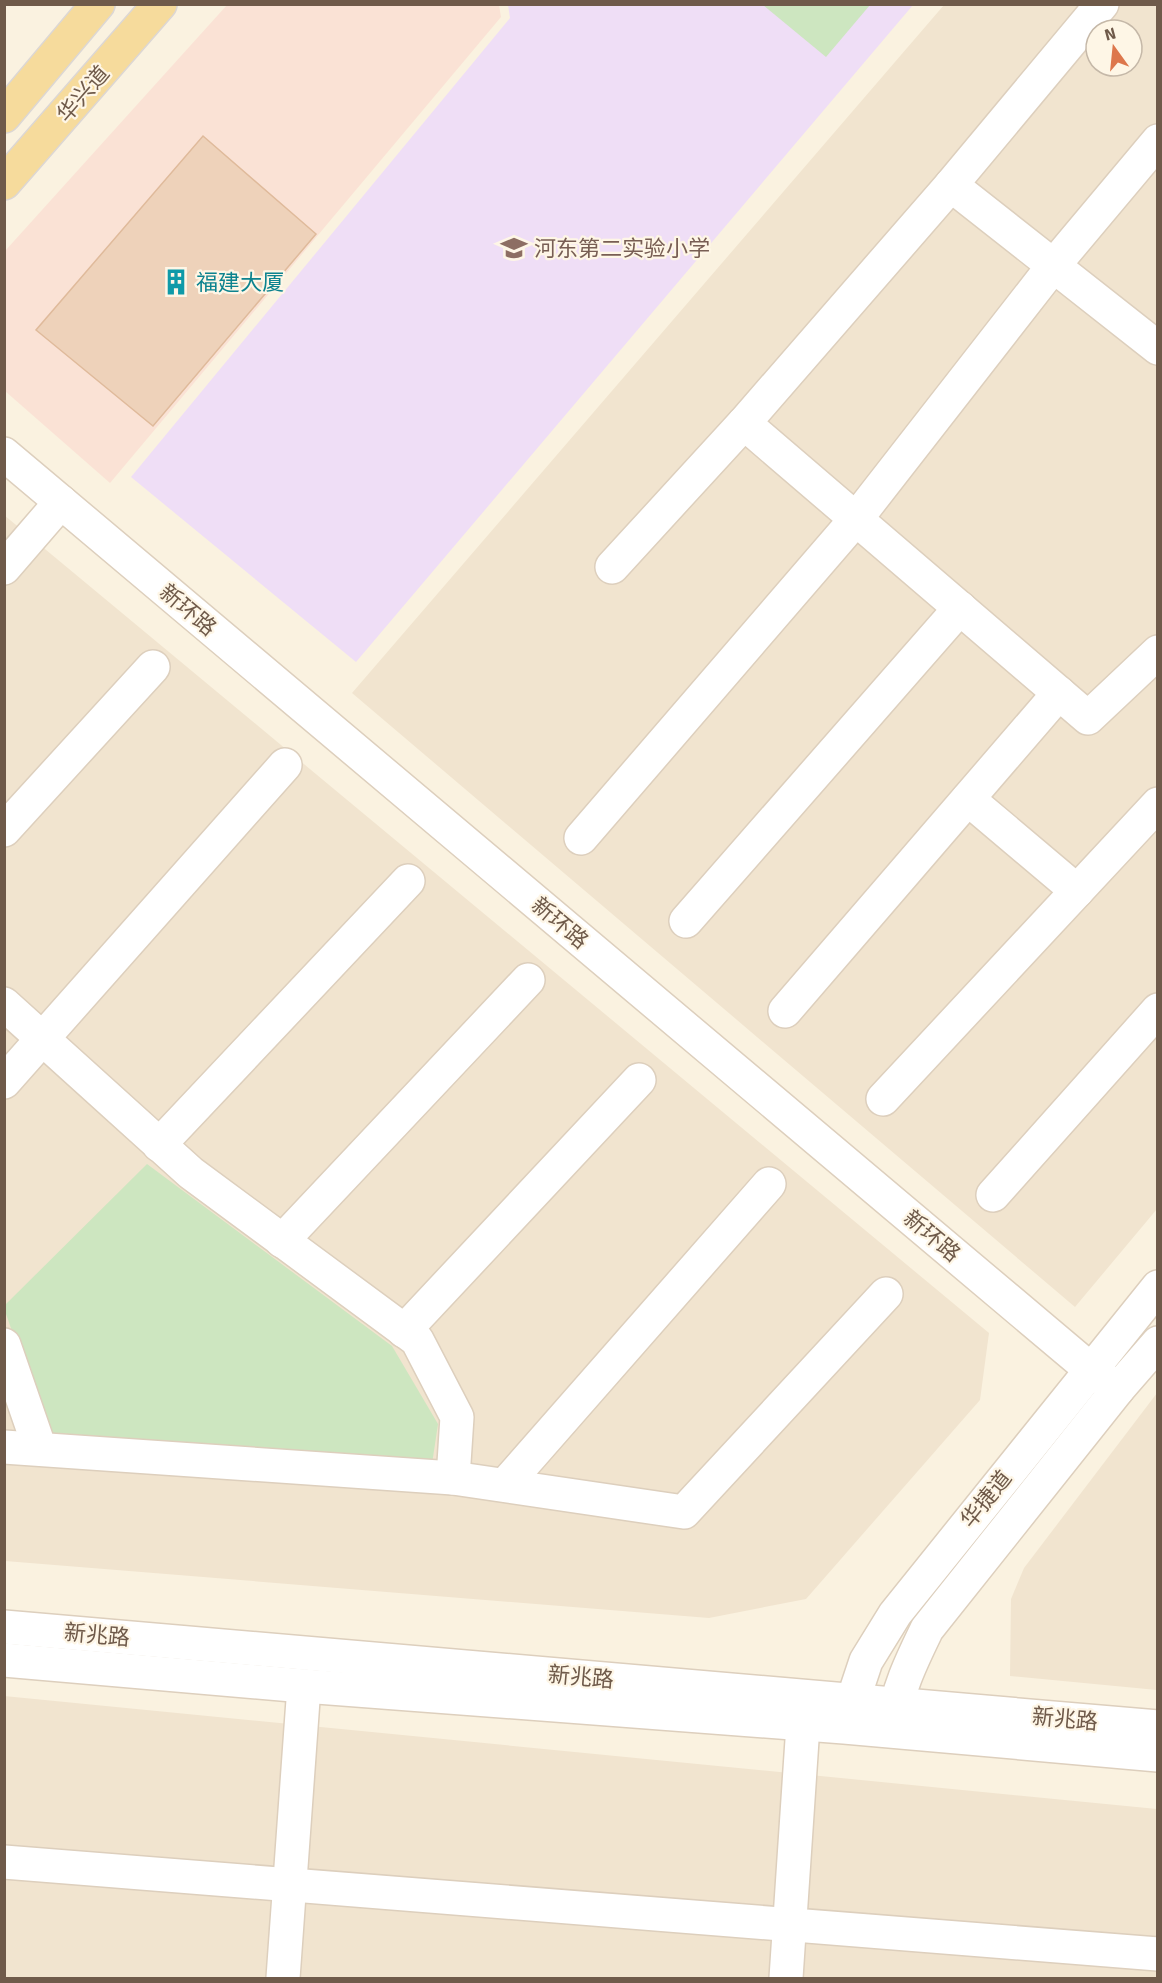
<svg xmlns="http://www.w3.org/2000/svg" width="1162" height="1983" viewBox="0 0 1162 1983" font-family="Signika,'Noto Sans SC',sans-serif">
<style>
.residential{fill:#f1e4cf;fill-rule:evenodd}
.commercial{fill:#fae2d5}
.education{fill:#efdef6}
.green{fill:#cde6c0}
.building{fill:#eed2ba;stroke:#dfba9b;stroke-width:1.5}
.lines{fill:none;stroke-linecap:round;stroke-linejoin:round}
.minor-casing{stroke:#ddcfbd;stroke-width:36}
.major-casing{stroke:#dcd7d4;stroke-width:36}
.minor{stroke:#fff;stroke-width:33}
.major{stroke:#f6db9c;stroke-width:33}
.labels{text-anchor:middle;dominant-baseline:central;stroke-width:4.5;stroke-linejoin:round;paint-order:stroke}
.street-label{font-size:22px;fill:#6f5a4a;stroke:#fef6e6}
.education-label{font-size:22px;fill:#785e54;stroke:#fef6e6;text-anchor:start}
.culture-label{font-size:22px;fill:#0d838f;stroke:#fef6e6;text-anchor:start}
</style>
<rect width="100%" height="100%" fill="#faf2e0"/>
<!-- residential -->
<g class="residential">
<path d="M944,5h213v1204l-82,98 -723,-614zM1096,30h36v36h-36z"/>
<path d="M4,515l985,818 -9,67 -174,199 -97,19 -704,-57z"/>
<path d="M1157,1393v297l-147,-14 1,-77 13,-31z"/>
<path d="M4,1696l1153,113v169h-1152z"/>
</g>
<!-- commercial -->
<path class="commercial" d="M227,5h272l2,12 -391,466 -105,-92v-140z"/>
<!-- education -->
<path class="education" d="M508,5h405l-557,657 -225,-185 379,-459z"/>
<!-- green -->
<g class="green">
<path d="M763,5h107l-44,52z"/>
<path d="M147,1164l245,182 46,78 -9,60 -376,-35 -48,-138 -1,-5z"/>
</g>
<!-- building -->
<path class="building" d="M203,136l113,98 -163,192 -117,-96z"/>
<g class="lines">
<!-- minor casing -->
<g class="minor-casing">
<g id="minor">
<path d="M951,185l151,-181"/>
<path d="M1158,348l-207,-163 -207,238 344,295 70,-66"/>
<path d="M4,454l1086,915 28,20"/>
<path d="M612,567l132,-144"/>
<path d="M4,568l57,-66"/>
<path d="M968,799l109,92"/>
<path d="M4,830l149,-163"/>
<path d="M581,838l275,-319 198,-254 104,-124"/>
<path d="M686,921l274,-313"/>
<path d="M4,1004l187,169 226,167 40,77 -4,61"/>
<path d="M785,1011l274,-318"/>
<path d="M4,1082l281,-317"/>
<path d="M883,1099l275,-295"/>
<path d="M159,1145l249,-264"/>
<path d="M993,1195l165,-185"/>
<path d="M282,1241l246,-261"/>
<path d="M404,1331l235,-251"/>
<path d="M4,1345l36,104"/>
<path d="M4,1447l449,31 231,34 202,-218"/>
<path d="M505,1485l264,-301"/>
<path d="M4,1627l1154,100"/>
<path d="M4,1660l300,26 540,41 314,28"/>
<path d="M846,1721l20,-60 29,-47 263,-327"/>
<path d="M893,1725c4,-35 19,-65 34,-96l191,-240 40,-46"/>
<path d="M4,1862l1154,92"/>
<path d="M283,1978l21,-292"/>
<path d="M786,1978l17,-253"/>
</g>
</g>
<!-- major casing -->
<g class="major-casing">
<g id="major">
<path d="M4,116l94,-112"/>
<path d="M4,183l156,-179"/>
</g>
</g>
<!-- minor -->
<use href="#minor" class="minor"/>
<!-- major -->
<use href="#major" class="major"/>
</g>
<!-- icons -->
<defs>
<g id="school-bare" transform="scale(2.07)"><path d="M0-5L7-2L0 1L-7-2ZM-4 1L0 2.5L4 1V4Q0 6-4 4Z" fill="#8d6e63" stroke="#fef6e6" stroke-width="2.5" paint-order="stroke"/></g>
<g id="building-bare" transform="scale(2.07)"><path d="M-4-6H4V6H1V3H-1V6H-4ZM-2.5-4.3h1.7v1.8h-1.7ZM.8-4.3h1.7v1.8H.8ZM-2.5-1h1.7V.8h-1.7ZM.8-1h1.7V.8H.8Z" fill="#0f9aa8" stroke="#fef6e6" stroke-width="2.5" paint-order="stroke"/></g>
</defs>
<g fill-rule="evenodd">
<use href="#school-bare" x="514" y="248"/>
<use href="#building-bare" x="176" y="282"/>
</g>
<g class="labels">
<!-- street labels -->
<g class="street-label">
<text transform="translate(83 94) rotate(-49)">华兴道</text>
<text transform="translate(188 610) rotate(40)">新环路</text>
<text transform="translate(560 923) rotate(40)">新环路</text>
<text transform="translate(932 1236) rotate(40)">新环路</text>
<text transform="translate(986 1499) rotate(-51)">华捷道</text>
<text transform="translate(97 1635) rotate(5)">新兆路</text>
<text transform="translate(581 1677) rotate(5)">新兆路</text>
<text transform="translate(1065 1719) rotate(5)">新兆路</text>
</g>
<!-- education labels -->
<g class="education-label">
<text x="534" y="248">河东第二实验小学</text>
</g>
<!-- culture labels -->
<g class="culture-label">
<text x="196" y="282">福建大厦</text>
</g>
</g>
<!-- border -->
<rect width="1162" height="1983" fill="none" stroke="#6f5a4a" stroke-width="12"/>
<!-- north arrow -->
<g transform="translate(1114 48) rotate(345)"><circle r="28" fill="#fef6e6" stroke="#c5b8a8" stroke-width="1.5"/>
<path d="M0-4.5L10 22L0 15L-10 22Z" fill="#dd774c"/>
<text y="-9" font-size="16" font-weight="bold" text-anchor="middle" fill="#6f5a4a">N</text>
</g>
</svg>
